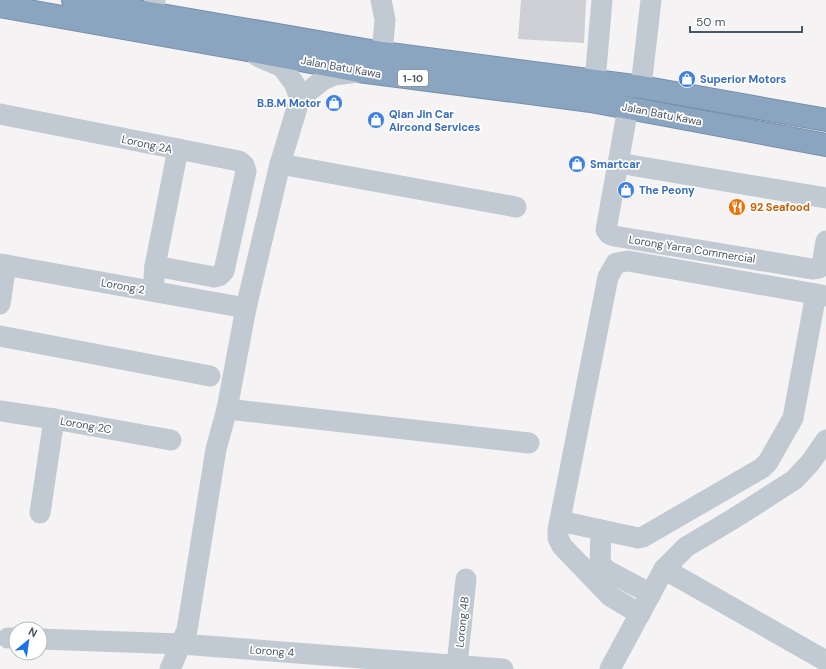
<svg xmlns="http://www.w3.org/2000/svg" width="826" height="669" viewBox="0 0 826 669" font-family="'DM Sans',sans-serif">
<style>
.building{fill:#cdcfd5}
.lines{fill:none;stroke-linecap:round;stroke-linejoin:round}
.highway-casing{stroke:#7690ad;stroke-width:24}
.minor{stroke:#c1cad2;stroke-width:21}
.highway{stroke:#8ba5c1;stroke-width:22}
.labels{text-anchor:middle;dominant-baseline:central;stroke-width:3.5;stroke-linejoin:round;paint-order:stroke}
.shield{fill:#fff;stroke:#808990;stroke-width:1}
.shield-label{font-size:10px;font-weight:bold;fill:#4a5661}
.street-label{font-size:11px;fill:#4a5661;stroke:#fff}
.shop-label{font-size:11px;font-weight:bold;fill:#366cbe;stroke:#fff;text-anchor:start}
.food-label{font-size:11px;font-weight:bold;fill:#c56008;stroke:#fff;text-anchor:start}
</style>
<rect width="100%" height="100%" fill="#f5f3f3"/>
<!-- building -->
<path class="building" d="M521,0h65l-2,43 -66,-4z"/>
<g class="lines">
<!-- highway casing -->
<g class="highway-casing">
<g id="highway">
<path d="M73,0l309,53 213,28 46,6 185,33"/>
<path d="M0,6l242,43 117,22 232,30 235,44"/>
</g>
</g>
<!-- minor -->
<g class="minor">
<path d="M381,0l4,20 -3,33"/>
<path d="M151,14l4,-14"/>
<path d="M257,56l25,11 12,16 6,15"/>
<path d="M595,81l7,-81"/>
<path d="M641,87l10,-87"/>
<path d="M628,108l-22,122 3,4 5,2 198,33 7,-1 3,-2 4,-25"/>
<path d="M0,114l178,35 -23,117 -2,25"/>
<path d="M618,163l208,35"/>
<path d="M280,164l236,43"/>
<path d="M0,264l246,44"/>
<path d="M155,266l59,11 5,-1 5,-5 22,-100 -2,-6 -5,-4 -61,-12"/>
<path d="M0,304l6,-39"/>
<path d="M0,336l210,40"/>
<path d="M227,409l302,34"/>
<path d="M0,411l54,8 117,21"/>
<path d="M40,513l14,-94"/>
<path d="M560,521l78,17 5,-1 119,-69 6,-6 25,-44 23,-124"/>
<path d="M601,530l-1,32 6,8 45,24"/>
<path d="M664,569l22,-22 47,-28 61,-39 16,-17 16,-23"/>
<path d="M640,614l-30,-18 -48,-50 -4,-8v-8l50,-253 8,-14 12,-2 198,35"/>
<path d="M8,638h8"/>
<path d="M40,639l141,5 322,25"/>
<path d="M457,665l9,-86"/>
<path d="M170,669l17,-39 29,-181 11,-40 19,-101 34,-144 20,-66 23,-18 11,-5 24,-3"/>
<path d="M610,669l54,-100 162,92"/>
</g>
<!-- highway -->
<use href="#highway" class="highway"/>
</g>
<!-- icons -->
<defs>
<g id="shop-disc" transform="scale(0.9)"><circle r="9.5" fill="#3f7fe0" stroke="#fff"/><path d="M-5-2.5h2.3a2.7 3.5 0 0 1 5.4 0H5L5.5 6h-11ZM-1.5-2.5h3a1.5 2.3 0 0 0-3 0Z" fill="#fff"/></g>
<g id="restaurant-disc" transform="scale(0.9)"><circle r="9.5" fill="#e8710a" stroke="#fff"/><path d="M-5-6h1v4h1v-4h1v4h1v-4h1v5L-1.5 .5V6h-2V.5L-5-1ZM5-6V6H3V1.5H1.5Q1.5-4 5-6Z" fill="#fff"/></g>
</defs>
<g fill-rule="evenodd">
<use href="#shop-disc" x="687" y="79"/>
<use href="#shop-disc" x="334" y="103"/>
<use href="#shop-disc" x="376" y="120"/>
<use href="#shop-disc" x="577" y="164"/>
<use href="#shop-disc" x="626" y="190"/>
<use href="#restaurant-disc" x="737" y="207"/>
</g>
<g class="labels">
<!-- shield labels -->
<rect class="shield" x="398" y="70" width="30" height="16" rx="3"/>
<g class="shield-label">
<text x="413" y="78">1-10</text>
</g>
<!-- street labels -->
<g class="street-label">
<text transform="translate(341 67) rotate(10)">Jalan Batu Kawa</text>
<text transform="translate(662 114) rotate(11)">Jalan Batu Kawa</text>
<text transform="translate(147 144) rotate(12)">Lorong 2A</text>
<text transform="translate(692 249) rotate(9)">Lorong Yarra Commercial</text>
<text transform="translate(123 286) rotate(10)">Lorong 2</text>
<text transform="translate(86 425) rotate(10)">Lorong 2C</text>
<text transform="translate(462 622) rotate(-84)">Lorong 4B</text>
<text transform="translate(272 651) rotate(4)">Lorong 4</text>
</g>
<!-- shop labels -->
<g class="shop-label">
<text x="700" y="79">Superior Motors</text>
<text x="321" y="103" text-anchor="end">B.B.M Motor</text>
<text x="389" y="114">Qian Jin Car<tspan x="389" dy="13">Aircond Services</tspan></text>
<text x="590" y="164">Smartcar</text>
<text x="639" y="190">The Peony</text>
</g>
<!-- food labels -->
<g class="food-label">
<text x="750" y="207">92 Seafood</text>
</g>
</g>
<!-- north arrow -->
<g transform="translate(28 641) rotate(29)"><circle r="19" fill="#ffffff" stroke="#b7bbc0"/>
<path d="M0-3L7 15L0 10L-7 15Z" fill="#1a73e8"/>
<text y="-6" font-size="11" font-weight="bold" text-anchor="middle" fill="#4a5661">N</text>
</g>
<!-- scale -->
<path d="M690 26v6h112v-6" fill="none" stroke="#4a5661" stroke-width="2"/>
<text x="696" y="26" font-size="12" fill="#4a5661" stroke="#ffffff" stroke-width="3" paint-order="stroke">50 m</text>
</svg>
